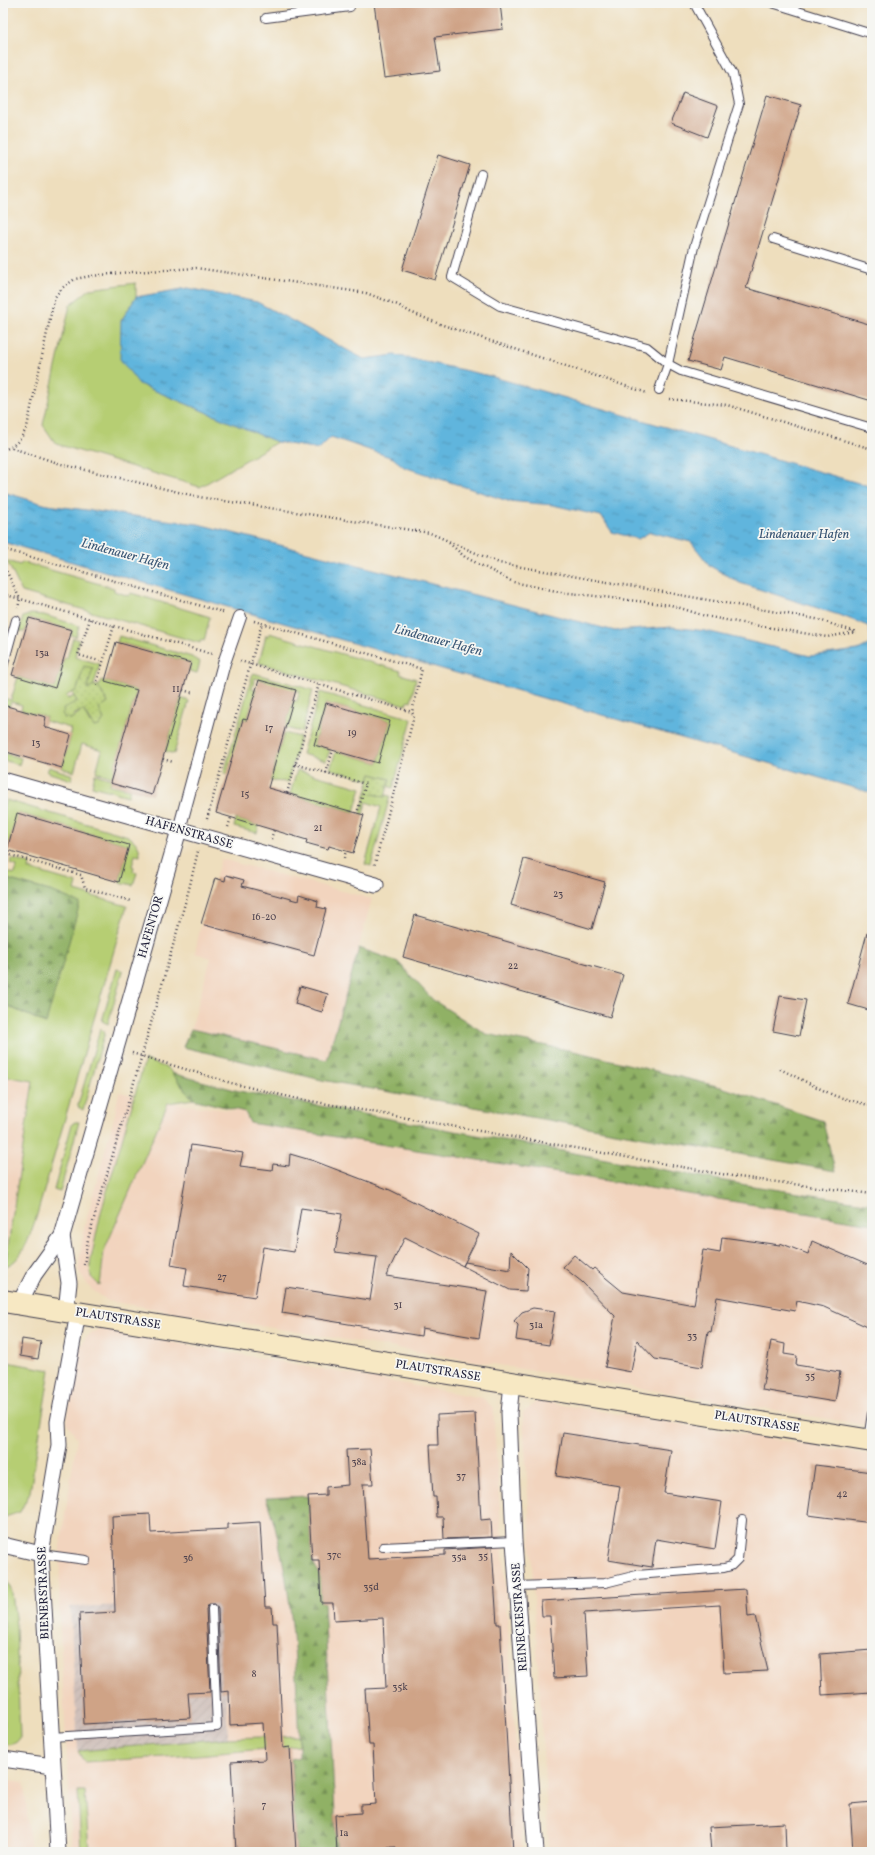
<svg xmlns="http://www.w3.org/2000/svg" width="875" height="1855" viewBox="0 0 875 1855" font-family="Vollkorn,serif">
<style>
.built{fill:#f2d4be}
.industrial{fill:url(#industrial-furrows)}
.green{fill:#b6ce73;stroke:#6c7857}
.forest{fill:url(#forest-firs);stroke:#596a50}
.park{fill:url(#park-dots);stroke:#6c7857}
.water{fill:url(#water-ripples);stroke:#426c8c}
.building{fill:#cfa386}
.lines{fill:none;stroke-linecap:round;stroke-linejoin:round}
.service-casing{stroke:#413e4e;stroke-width:10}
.pedestrian-casing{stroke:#413e4e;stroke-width:14}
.minor-casing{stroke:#413e4e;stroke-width:17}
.secondary-casing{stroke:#413e4e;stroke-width:24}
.path{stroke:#413e4e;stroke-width:2.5;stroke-dasharray:1 3;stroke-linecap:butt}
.service{stroke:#fff;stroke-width:8}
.pedestrian{stroke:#fff;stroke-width:12}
.minor{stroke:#fff;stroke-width:15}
.secondary{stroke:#f7e8c3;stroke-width:22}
.labels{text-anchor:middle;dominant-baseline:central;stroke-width:3.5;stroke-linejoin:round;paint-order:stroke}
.number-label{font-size:10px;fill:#4d424e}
.street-label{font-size:12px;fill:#22223b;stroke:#f6f6f2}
.water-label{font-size:13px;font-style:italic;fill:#385574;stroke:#f6f6f2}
</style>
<defs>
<pattern id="industrial-furrows" width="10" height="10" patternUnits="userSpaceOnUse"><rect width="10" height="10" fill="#cfc0ba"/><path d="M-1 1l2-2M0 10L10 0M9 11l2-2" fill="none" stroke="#b1a5a1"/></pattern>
<pattern id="forest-firs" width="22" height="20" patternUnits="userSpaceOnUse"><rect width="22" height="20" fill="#90b165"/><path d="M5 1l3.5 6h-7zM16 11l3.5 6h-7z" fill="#759054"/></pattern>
<pattern id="park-dots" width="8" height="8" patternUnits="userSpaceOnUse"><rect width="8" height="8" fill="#b6ce73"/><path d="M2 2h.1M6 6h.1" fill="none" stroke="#9cb164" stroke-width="1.8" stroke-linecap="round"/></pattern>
<pattern id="water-ripples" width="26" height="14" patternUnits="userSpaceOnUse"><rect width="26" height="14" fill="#61b5dd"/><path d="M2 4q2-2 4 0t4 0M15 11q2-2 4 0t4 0" fill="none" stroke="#5093b4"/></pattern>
</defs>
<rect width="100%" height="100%" fill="#f6f6f2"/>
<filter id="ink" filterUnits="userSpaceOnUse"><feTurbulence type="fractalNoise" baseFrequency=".025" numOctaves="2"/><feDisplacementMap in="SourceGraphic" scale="8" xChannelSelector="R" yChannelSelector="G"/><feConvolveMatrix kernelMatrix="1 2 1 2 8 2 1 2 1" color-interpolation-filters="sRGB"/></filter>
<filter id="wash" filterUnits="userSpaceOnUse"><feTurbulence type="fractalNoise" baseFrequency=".012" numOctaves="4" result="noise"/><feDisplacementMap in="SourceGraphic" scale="16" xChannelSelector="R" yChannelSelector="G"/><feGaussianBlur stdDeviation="0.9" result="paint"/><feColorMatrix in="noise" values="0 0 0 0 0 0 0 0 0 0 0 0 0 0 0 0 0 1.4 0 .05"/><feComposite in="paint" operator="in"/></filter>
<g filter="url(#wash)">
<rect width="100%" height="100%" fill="#eedebd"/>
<!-- built -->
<g class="built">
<path d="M221,859l151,40 -45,161 -136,-31 20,-71 -16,-5 6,-29z"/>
<path d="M3,1076l30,5 -30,194z"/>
<path d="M119,1092l49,11 77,9 627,110v204l-764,-125 -18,-13 -12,-18 6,-42 31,-114z"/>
<path d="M99,1329l384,69 10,10 30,444h-451l-13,-241 1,-64 17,-109 -10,-15 9,-68 10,-18z"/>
<path d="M537,1401l335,54v397h-323l-26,-439z"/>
<path d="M3,1779l21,3 7,70h-28z"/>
</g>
<!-- industrial -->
<path class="industrial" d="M222,1602l6,136 -150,13 -8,-144z"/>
<!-- green -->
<g class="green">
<path d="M136,283v14l-15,24 18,63 138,58 -77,45 -144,-43 -13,-19 27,-120 20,-16z"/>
<path d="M7,561l13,4 2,-3 92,26v3l15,5 2,-3 79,24 -6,24 -3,-1 -1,3 -178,-51z"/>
<path d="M31,614l13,1 35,11 -3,11 -5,-2 1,-5 -43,-12 -4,14 -6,-1 4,-14z"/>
<path d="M269,633l132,38 -1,3 16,5 -5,22 -3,-1 -2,5 -147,-42 7,-28 3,1z"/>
<path d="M119,636l73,21 8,5 -3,11 -8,-2 2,-8 -74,-21z"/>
<path d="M73,638l6,2 -4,17 25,7 -6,21 -7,4 -3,-23 -7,24 -11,6 2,3 6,-3 3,5 -10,16 2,3 14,-10 7,13 8,-14 10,-6 -10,-17 3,-6 36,10 -25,87 -16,-5 6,-22 -20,-6 -8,28 -12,-4 9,-33 -1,-7 -25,-7 1,-4 -25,-7 1,-5 -11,-3 -2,5 -6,-2v-7l8,2 7,-23 37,11 9,-30h3z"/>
<path d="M253,673l60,17 -11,42 -17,-4 8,-27h4l3,-10 -36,-5 2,-5 -11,-3 -3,11 4,1 -9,30 -4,-1 -3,9 5,1c-9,13 -10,20 -11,35l-4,-1 -2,8 4,2v2l-8,-2z"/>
<path d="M320,692l92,27 -19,69 -5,-2 2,-7 -19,-5 -2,6 -39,-11 6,-18 42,12 12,-42 -64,-18 -12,42 16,5 -4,11 -24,-7z"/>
<path d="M181,698l8,3 -15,53 -9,-3z"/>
<path d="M284,733l16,4 -12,45 -18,-1z"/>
<path d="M3,753l18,5 -2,7 -16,-5z"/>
<path d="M49,767l24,8 -2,5 -24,-8z"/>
<path d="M297,770l64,18 -7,24 -64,-18z"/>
<path d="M95,774l16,5 -1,6 20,4 -2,7 -36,-10z"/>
<path d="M366,792l18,5 1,-2 5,1 -19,70 -6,-2 16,-57 -15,-5 -3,13 -3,-1z"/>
<path d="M6,800l122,36c8,5 12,11 12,20l-5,-1 -3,11 2,1 -1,4 4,2 -4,12 -14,-3 10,-37 -111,-32 -11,37 -4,-1v-41z"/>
<path d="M236,819l23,7 -2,7 -23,-6z"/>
<path d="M12,859l18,5 -1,5 48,14 -2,8 52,15 -91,312c-6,16 -13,44 -31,48l28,-185 -30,-5v-72l42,19 34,-120 -26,-11 -50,-14v-7l12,3 2,-8 -7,-2z"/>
<path d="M117,969l6,2 -15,53 -6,-3z"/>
<path d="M100,1029l5,3 -22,78 -5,-3v-2z"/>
<path d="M145,1060l23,8 25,31 -25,4 -64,148 -4,35 -9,-9 -1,-13 11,-52z"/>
<path d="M75,1122h4l-19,70 -6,-2 1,-4 17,-62z"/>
<path d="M7,1362l43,8 -20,122 -10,20 -15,5 -2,-1v-124z"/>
<path d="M3,1577l4,4 5,11 4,34 4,112c-5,7 -9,7 -17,6z"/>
<path d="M299,1736v10l-102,9 -113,7 -6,-11 150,-13z"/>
<path d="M78,1791h7l4,61h-8z"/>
</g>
<!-- forest -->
<g class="forest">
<path d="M3,878l50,14 27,11 -34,120 -43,-19z"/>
<path d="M359,948l39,14 35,38 53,34 92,18 143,35 102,34 12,50 -513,-91 -139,-33 8,-18 136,31z"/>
<path d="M171,1073l68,18 507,94 126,19v20l-622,-101 -5,-11 -52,-13z"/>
<path d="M308,1496l4,64 8,15 1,28h3l13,249h-41l-5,-93 8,-2v-11c-3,-81 -6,-171 -33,-248z"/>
</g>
<!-- park -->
<g class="park">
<path d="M84,666l9,2 -6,21 7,-4 4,1 10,17 -9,6 5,10 -5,7 -5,1 -11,-17 -10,5 1,2 -5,3 -2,-3 -2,2 -3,-6 2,-2 -1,-2 14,-8 -5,-8 5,-3z"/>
<path d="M371,774l19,5 -5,18 -19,-5z"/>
</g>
<!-- water -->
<g class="water">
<path d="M188,288l69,14 107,57 31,-4 95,21 382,111v153l-4,-14 -23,-9 -105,-34 -30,-17 -19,-24 -41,-10 -12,7 -26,-7 -11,-16 -48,-11 -45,-4 -104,-34 -11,-9 -62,-21 -12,12 -42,-7 -138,-58 -19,-25 1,-38 15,-24z"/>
<path d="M3,492l44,13 151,19 417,107 57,-4 34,4 104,25 48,-6 14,-7v150l-869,-251z"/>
</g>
<g id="blocks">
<!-- building -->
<g class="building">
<path d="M374,3h126l3,26 -68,8 5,34 -56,7z"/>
<path d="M683,93l35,13 -11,31 -36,-14z"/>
<path d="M767,95l34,10 -55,183 126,37v76l-147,-44 -4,13 -33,-9z"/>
<path d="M438,155l32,10 -35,115 -33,-10z"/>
<path d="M29,618l43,12 -17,58 -43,-13z"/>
<path d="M116,642l75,21 -39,132 -42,-12 27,-93 -32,-9z"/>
<path d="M259,680l37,10 -28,98 96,27 -11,38 -24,-7 -1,3 -22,-6 1,-3 -91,-27 27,-94 4,1z"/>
<path d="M326,703l64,18 -12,42 -64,-18z"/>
<path d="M3,705l43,12 -2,10 27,8 -9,33 -59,-17z"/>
<path d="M17,813l112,32 -10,37 -112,-32z"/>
<path d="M524,859l81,23 -13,47 -81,-24z"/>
<path d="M226,875l18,5 -2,6 56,15 1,-6 19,6 -1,6 9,2 -12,46 -113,-31 14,-46 10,3z"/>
<path d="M415,915l208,60 -13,42 -207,-60z"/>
<path d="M867,933h5v78l-24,-7z"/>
<path d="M300,986l28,8 -6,18 -27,-8z"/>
<path d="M780,996l26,4 -7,36 -26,-5z"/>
<path d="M191,1145l52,8 -3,13 32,4 1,-6 16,2 1,-12 24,7 76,29 89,44 -16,32 -58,-29 -19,39 101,15 -8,47 -57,-10 -1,8 -139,-23 4,-26 84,13 7,-43 -42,-5 7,-38 -41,-6 -7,44 -31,-5 -8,50 -71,-11 3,-18 -16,-3z"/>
<path d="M722,1237l58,8v-2l28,11 4,-13 60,26v62l-48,-22 -27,-6 -2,10 -78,-14 -6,35 -3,-1 -6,36 -47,-8 -18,-19 -6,32 -26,-5 10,-51 -33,-34 -19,-15 11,-12 18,15 2,-2 29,24 71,13 9,-55 17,3z"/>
<path d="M511,1251l17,17 -2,23 -16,-1 -47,-24 2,-4 45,8z"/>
<path d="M533,1308l22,3 -6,34 -33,-5 2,-15 -4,-4 8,-9z"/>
<path d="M22,1339l19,3 -3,17 -18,-3z"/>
<path d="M771,1341l14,3 -1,10 13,2 -1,9 44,7 -5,30 -73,-12z"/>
<path d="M475,1413l6,107 10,-1 1,18 -48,2 -1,-22h-6l-1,-20h-3l-3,-52h8l-1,-30z"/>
<path d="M563,1433l108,17 -7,43 58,9 -7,47 -59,-10 -4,28 -44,-7 12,-74 -64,-10z"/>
<path d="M370,1449l3,35h-10l5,75 77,-4v-5l47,-3 5,77h3l13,228h-117v-5l-43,2v3h-16l-2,-37 26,-2v-8l15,-1 -3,-59h-4l-4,-56 21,-1 -3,-70 -49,3 -1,-18h-12l-2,-43h-7l-4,-64 18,-1v-8l22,-2 -2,-35z"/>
<path d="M815,1465l57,7v51l-64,-8z"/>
<path d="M150,1514l1,19 76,-4v-5l33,-2 5,85h7l1,16h4l6,125 7,-1 6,105h-60l-5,-90 34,-2 -2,-37 -33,2 -1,-34 -8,1 -3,-83 -3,-5h-6l-3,5 4,83 -22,1 2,25 -106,6 -5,-110 36,-2 -3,-96z"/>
<path d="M746,1589l2,28 7,-1 13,55 -44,2 -4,-68 -136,8 4,63 -34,2 -4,-62h-8l-1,-15z"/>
<path d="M872,1650v42l-50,3 -2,-41z"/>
<path d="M872,1802v50h-19l-3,-48z"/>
<path d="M785,1823l1,29h-75l-2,-25z"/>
</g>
</g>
</g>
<g filter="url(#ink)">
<use href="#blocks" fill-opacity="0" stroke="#413e4e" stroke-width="1"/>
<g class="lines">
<!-- service casing -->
<g class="service-casing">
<g id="service">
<path d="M772,3l100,31"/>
<path d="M266,18l84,-11 -1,-4"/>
<path d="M481,174l-29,103 48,29 147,41 21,17 13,7 191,57"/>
<path d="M773,239l99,31"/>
<path d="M659,390l9,-26 26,-117 45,-143 -6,-30 -39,-71"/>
<path d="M3,667l13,-47"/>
<path d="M868,1440l4,-27"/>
<path d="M383,1547l131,-6"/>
<path d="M41,1554l45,6"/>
<path d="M517,1586l88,-3 32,-8 87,-7 7,-2 7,-7 4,-39"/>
<path d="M51,1737l166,-10 -5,-118"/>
</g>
</g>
<!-- pedestrian casing -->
<g class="pedestrian-casing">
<path id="pedestrian" d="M179,830l45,-167 16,-46"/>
</g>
<!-- minor casing -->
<g class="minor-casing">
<g id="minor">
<path d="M3,780l373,105"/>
<path d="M62,1236l7,47 -3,28"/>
<path d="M19,1304l15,-29 28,-39 117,-406"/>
<path d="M512,1383l-3,30 5,128 22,311"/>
<path d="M3,1545l38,9"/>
<path d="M3,1759l49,7"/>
<path d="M58,1852l-17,-298 18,-109 -1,-23 20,-109"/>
</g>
</g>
<!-- secondary casing -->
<g class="secondary-casing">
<path id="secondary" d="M3,1301l869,140"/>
</g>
<!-- path -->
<g class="path">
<path d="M669,399l58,6 145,44"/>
<path d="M12,448l49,16 138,33 231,36 69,30 317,56 40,13"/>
<path d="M3,450c13,-4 18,-11 24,-23l25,-118 3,-12 7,-9 13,-9 16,-3 40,-4 65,-4 170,25 32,12 12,7 27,11 210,70"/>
<path d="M449,543l16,14 48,25 48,10 110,13 34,11 37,7 85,14 29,-5"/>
<path d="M3,549l223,64"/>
<path d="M3,564l17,35 -2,9"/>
<path d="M3,594l209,60"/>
<path d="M90,619l-12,36 25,7"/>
<path d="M254,621l168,48 -10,43 2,4 -40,151"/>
<path d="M240,661l172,51"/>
<path d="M96,685l18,-59"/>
<path d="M183,690l10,3"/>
<path d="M163,759l10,3"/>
<path d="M295,764l71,20 -9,29"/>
<path d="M326,773l7,-23"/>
<path d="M287,793l32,-109"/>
<path d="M207,819l55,-196"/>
<path d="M228,827l3,-9"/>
<path d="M271,839l3,-9"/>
<path d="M3,853l78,22 4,13 46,13"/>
<path d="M344,858l2,-7"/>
<path d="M132,1053l99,30 63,15 444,79 134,17"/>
<path d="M780,1069l55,27 37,10"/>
<path d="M84,1265l4,-26 54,-184 47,-166 9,-38"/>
</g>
<!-- service -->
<use href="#service" class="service"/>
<!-- pedestrian -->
<use href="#pedestrian" class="pedestrian"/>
<!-- minor -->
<use href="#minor" class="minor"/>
<!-- secondary -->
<use href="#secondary" class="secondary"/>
</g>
</g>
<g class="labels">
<!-- number labels -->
<g class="number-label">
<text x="42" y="653">13a</text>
<text x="176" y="689">11</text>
<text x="269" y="728">17</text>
<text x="352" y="733">19</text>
<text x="36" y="743">13</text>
<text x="245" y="794">15</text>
<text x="318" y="828">21</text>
<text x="558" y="894">23</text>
<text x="264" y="917">16-20</text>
<text x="513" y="966">22</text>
<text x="222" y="1277">27</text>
<text x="398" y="1305">31</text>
<text x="536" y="1325">31a</text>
<text x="692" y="1336">33</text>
<text x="810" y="1376">35</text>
<text x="359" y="1462">38a</text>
<text x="461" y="1476">37</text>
<text x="842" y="1494">42</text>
<text x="334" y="1555">37c</text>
<text x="483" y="1556">35</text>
<text x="459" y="1557">35a</text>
<text x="188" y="1558">36</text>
<text x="371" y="1587">35d</text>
<text x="254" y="1674">8</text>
<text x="400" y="1687">35k</text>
<text x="264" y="1805">7</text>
<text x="344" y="1833">1a</text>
</g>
<!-- street labels -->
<g class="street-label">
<text transform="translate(189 833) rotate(16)">HAFENSTRASSE</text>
<text transform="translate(151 927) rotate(-74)">HAFENTOR</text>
<text transform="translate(118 1319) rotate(9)">PLAUTSTRASSE</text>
<text transform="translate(438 1371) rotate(9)">PLAUTSTRASSE</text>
<text transform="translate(757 1422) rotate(9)">PLAUTSTRASSE</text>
<text transform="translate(44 1593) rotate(-92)">BIENERSTRASSE</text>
<text transform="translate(520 1617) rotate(-94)">REINECKESTRASSE</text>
</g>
<!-- water labels -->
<g class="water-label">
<text x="804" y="535">Lindenauer Hafen</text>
<text transform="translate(125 555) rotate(15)">Lindenauer Hafen</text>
<text transform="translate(438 641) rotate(15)">Lindenauer Hafen</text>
</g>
</g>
<!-- margin -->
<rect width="875" height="1855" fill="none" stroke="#f6f6f2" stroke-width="16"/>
</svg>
